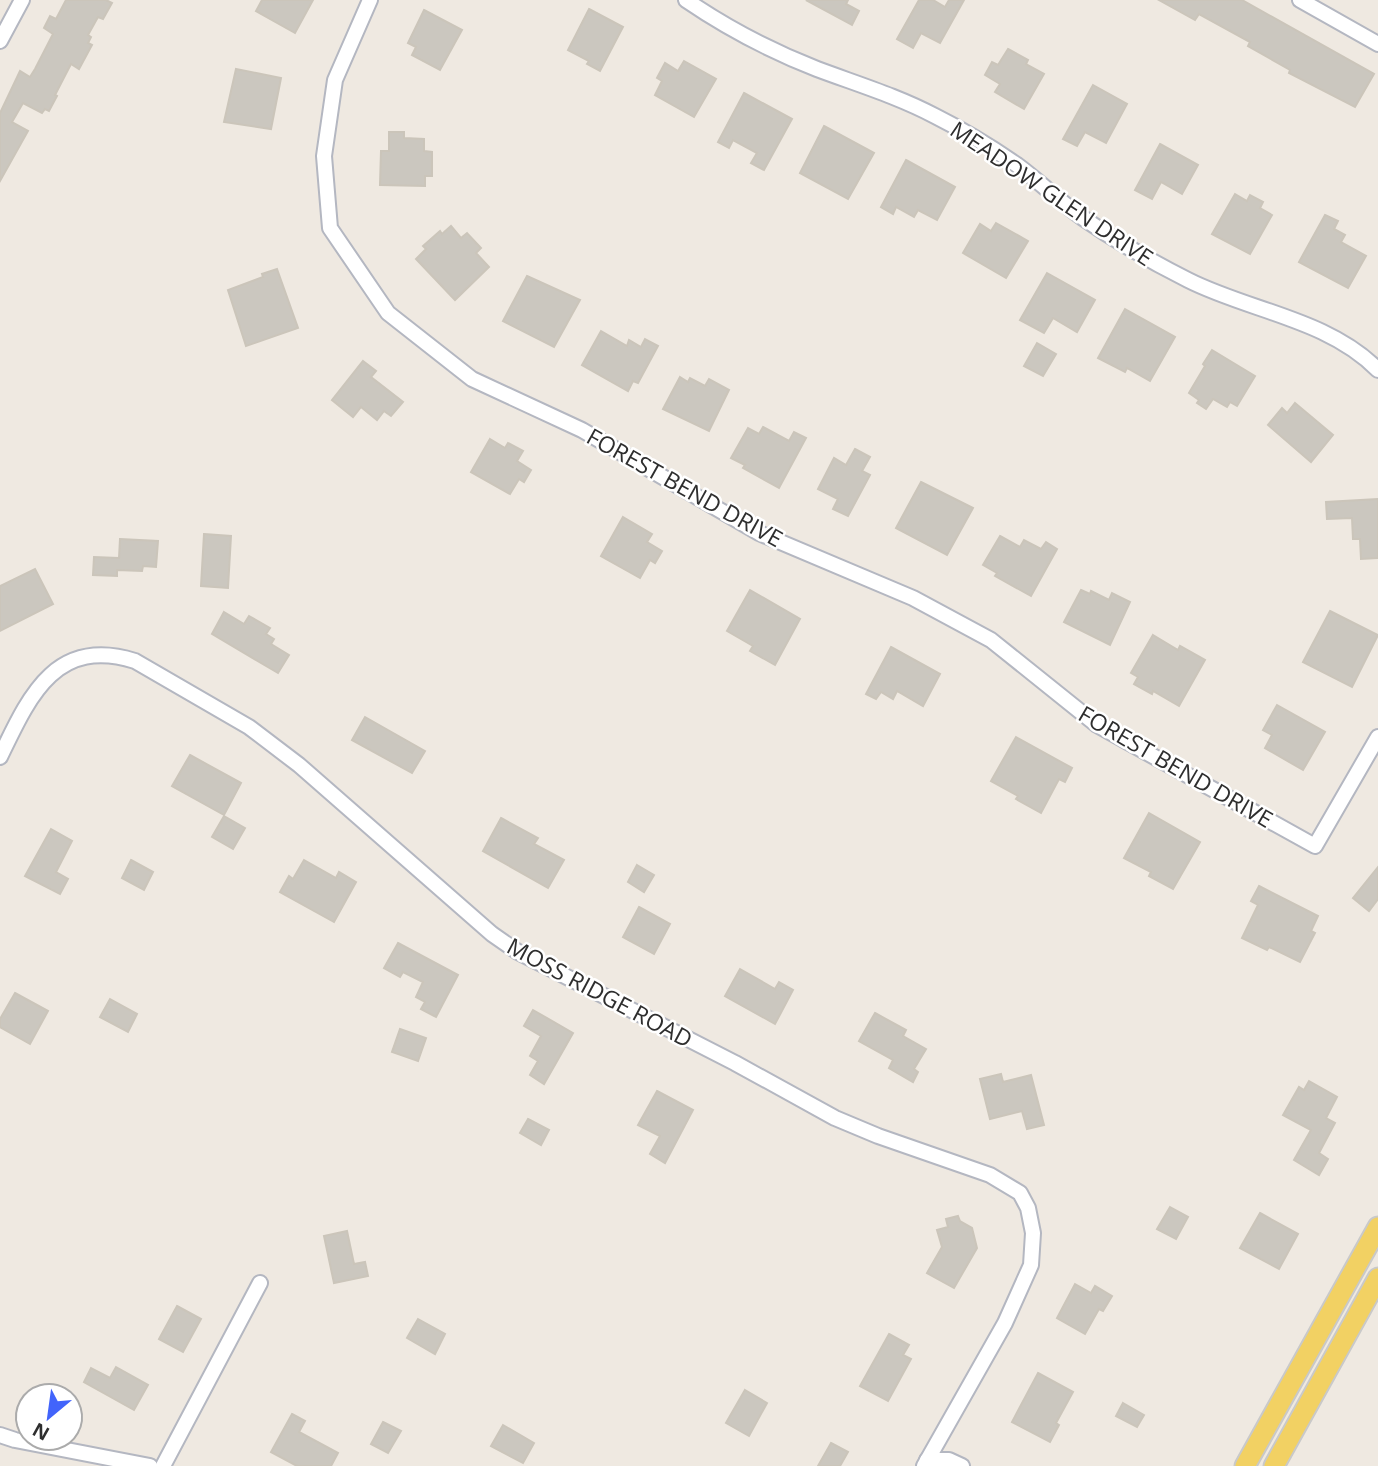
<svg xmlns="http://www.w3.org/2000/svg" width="1378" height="1466" viewBox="0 0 1378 1466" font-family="'Open Sans',sans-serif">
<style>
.building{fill:#cbc7bf;stroke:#cbc5ba;stroke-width:2}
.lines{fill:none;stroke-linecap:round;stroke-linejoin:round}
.minor-casing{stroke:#b4b7c1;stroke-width:18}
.major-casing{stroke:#c9c9c9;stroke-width:23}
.minor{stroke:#fff;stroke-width:14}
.major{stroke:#f2d163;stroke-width:19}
.labels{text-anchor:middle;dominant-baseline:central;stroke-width:5;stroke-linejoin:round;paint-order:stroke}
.street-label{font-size:23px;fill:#2e2e2e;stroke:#fff}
</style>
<rect width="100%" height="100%" fill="#efe9e1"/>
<!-- building -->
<g class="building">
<path d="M66,0h40l6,3 -9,16 -5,-2 -10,18 3,2 -3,6 4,2 -13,24 -8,-5 -16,31 2,1 -8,15 -4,-2 -3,4 -19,-10 -11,19 16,9 -28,50v-68l20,-42 10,6 5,-8 18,-35 -9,-6 6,-12 6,3z"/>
<path d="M262,0h51l-18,33 -39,-22z"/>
<path d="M806,0h42l-2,4 13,7 -7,14z"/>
<path d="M919,0h14l12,7 4,-7h15l-24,43 -19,-10 -8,15 -16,-9z"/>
<path d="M1159,0h83l132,74 -19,33 -66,-34 1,-3 -42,-24 2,-4 -51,-28 -4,6z"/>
<path d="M589,9l34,18 -23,44 -13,-7 2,-3 -21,-11z"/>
<path d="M424,10l38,20 -22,40 -28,-15 4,-8 -8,-4z"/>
<path d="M1008,49l20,11 -2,4 18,10 -20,35 -29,-17 5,-8 -15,-9 7,-13 6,3z"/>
<path d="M684,61l32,18 -22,38 -39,-22 7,-14 -5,-3 8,-15 13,8z"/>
<path d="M236,69l45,9 -10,51 -47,-7z"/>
<path d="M1093,85l34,19 -21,39 -21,-11 -8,14 -14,-7z"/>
<path d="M744,93l48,26 -28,51 -13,-7 6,-10 -24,-13 -4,8 -11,-6z"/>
<path d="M824,126l50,27 -26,46 -48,-26z"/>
<path d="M389,132h15v6l20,1v12l8,1v24h-7v10l-45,-1 1,-34h8z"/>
<path d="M1160,144l38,21 -16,29 -21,-12 -9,17 -17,-9z"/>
<path d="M906,160l49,27 -18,33 -19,-10 -4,7 -18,-10 -3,7 -12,-7z"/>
<path d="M1235,194l12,7 3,-6 13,7 -3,6 12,7 -22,39 -38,-20z"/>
<path d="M1325,215l13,6 -4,8 11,6 -4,7 25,14 -18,32 -49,-26z"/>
<path d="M996,223l32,18 -22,37 -43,-25 17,-29 11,7z"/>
<path d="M451,226l10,12 6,-5 14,15 -5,5 13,14 -34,33 -39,-41 10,-10 -3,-3 17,-15 2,3z"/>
<path d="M277,269l21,59 -52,18 -18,-56 35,-13 -1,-3z"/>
<path d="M1047,273l48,27 -18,32 -24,-14 -9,15 -24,-13z"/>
<path d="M527,276l53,24 -26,47 -51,-26z"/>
<path d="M1125,309l50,28 -25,44 -23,-13 -2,4 -27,-14z"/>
<path d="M601,331l26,15 2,-6 12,7 4,-8 13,7 -20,37 -5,-2 -5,10 -46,-26z"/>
<path d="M1037,343l19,11 -13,22 -19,-10z"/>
<path d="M1212,350l43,26 -18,30 -7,-4 -3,5 -14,-8 -7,10 -9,-6 2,-3 -10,-7 16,-27 -2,-2z"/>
<path d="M363,361l13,10 -5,6 32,25 -12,14 -7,-5 -7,9 -16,-13 -8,10 -21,-17z"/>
<path d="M680,377l8,5 2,-4 15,8 4,-7 20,11 -20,41 -46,-22z"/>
<path d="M1295,403l38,32 -22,27 -43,-37 14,-17 5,5z"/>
<path d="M763,427l26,14 5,-9 12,6 -27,50 -36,-20 2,-3 -14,-7 17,-30 11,6z"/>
<path d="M490,439l15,9 3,-5 15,8 -6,10 14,9 -7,12 -5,-3 -9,15 -39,-22z"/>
<path d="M855,449l15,8 -8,14 8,4 -22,41 -15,-7 5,-10 -20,-10 16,-31 12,7z"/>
<path d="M921,482l52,26 -26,47 -51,-27z"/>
<path d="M1378,499v59l-17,1 -1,-20h-7l-1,-21 -25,1 -1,-17z"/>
<path d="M623,517l29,17 -5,8 15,9 -7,12 -5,-3 -10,18 -39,-22z"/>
<path d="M204,534l27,2 -3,52 -27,-2z"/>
<path d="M1000,536l20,11 4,-7 17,9 5,-7 11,7 -26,47 -36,-20 2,-3 -14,-8z"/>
<path d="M120,539l38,2 -2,26 -13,-1 -1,5 -25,-1v6l-24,-1 1,-18 25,1z"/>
<path d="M35,569l18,35 -53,27v-45z"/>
<path d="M750,590l50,29 -25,46 -25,-14 3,-5 -26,-15z"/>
<path d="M1081,590l9,4 1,-3 18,9 3,-7 18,9 -20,43 -46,-23z"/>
<path d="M1330,611l48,24 -26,52 -49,-25z"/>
<path d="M224,612l20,12 5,-8 21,12 -4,6 8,5 -3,5 18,11 -11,18 -66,-39z"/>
<path d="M1153,635l25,15 2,-4 25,14 -26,46 -26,-15 -1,3 -18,-10 4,-7 -7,-4z"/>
<path d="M891,647l49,27 -17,32 -26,-15 -4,8 -12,-7 -5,7 -10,-5z"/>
<path d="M1277,705l48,27 -22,38 -38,-22 7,-13 -9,-5z"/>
<path d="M365,717l60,34 -13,22 -60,-33z"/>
<path d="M1016,737l56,31 -7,14 -6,-3 -18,34 -25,-14 2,-3 -27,-15z"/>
<path d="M190,755l51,28 -17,32 -52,-29z"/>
<path d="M1149,813l51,29 -27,47 -24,-13 2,-4 -27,-14z"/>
<path d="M224,816l21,12 -12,21 -21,-12z"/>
<path d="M501,818l37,20 -4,6 30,16 -16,28 -65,-37z"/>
<path d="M51,829l21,12 -16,31 12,7 -8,15 -35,-18z"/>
<path d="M131,860l22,12 -9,18 -22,-12z"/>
<path d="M304,860l32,18 3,-6 17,10 -22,40 -54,-30 9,-16 4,3z"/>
<path d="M637,865l17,10 -10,17 -16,-10z"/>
<path d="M1378,867v32l-9,12 -16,-13z"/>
<path d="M1259,886l59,30 -7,15 4,2 -15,29 -31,-15 -2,3 -25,-12 16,-33 -7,-4z"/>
<path d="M639,907l31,17 -16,30 -31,-17z"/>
<path d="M398,943l60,32 -22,42 -15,-8 4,-7 -9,-5 7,-15 -20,-10 -3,5 -16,-9z"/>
<path d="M740,969l35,20 4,-7 14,8 -18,34 -50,-28z"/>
<path d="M15,993l33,18 -18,33 -30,-17v-8z"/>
<path d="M110,999l27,15 -9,18 -28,-15z"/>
<path d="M533,1010l40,23 -29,51 -14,-9 8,-14 -8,-5 11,-20 -17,-10z"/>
<path d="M875,1013l31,17 -3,6 23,13 -12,20 4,3 -5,10 -24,-14 4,-8 -34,-19z"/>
<path d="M400,1029l26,9 -8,23 -26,-9z"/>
<path d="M1001,1074l2,8 28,-7 13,50 -17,4 -5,-18 -32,8 -10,-40z"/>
<path d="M1309,1081l28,16 -11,21 9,5 -16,30 9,6 -9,16 -25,-15 17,-30 -28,-15 16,-28 5,3z"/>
<path d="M657,1091l36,19 -28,53 -15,-9 10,-18 -22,-11z"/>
<path d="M528,1119l21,11 -8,15 -21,-12z"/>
<path d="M1170,1207l18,10 -12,22 -19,-10z"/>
<path d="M1260,1213l38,21 -19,35 -39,-21z"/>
<path d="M958,1216l2,5 12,7 5,20 -23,40 -27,-15 15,-26 -5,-17 11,-3 -2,-8z"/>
<path d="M347,1231l7,33 11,-2 3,14 -34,7 -10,-47z"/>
<path d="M1075,1284l16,9 4,-7 17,10 -9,15 -4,-2 -14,25 -28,-16z"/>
<path d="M177,1306l24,13 -18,33 -24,-13z"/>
<path d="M418,1319l27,15 -10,20 -28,-16z"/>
<path d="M889,1334l20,11 -6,10 8,4 -23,42 -28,-15z"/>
<path d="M116,1367l32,18 -14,25 -50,-28 7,-14 19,10z"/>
<path d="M1038,1373l35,19 -17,31 3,2 -9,17 -38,-20z"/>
<path d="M745,1390l22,13 -18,33 -23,-13z"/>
<path d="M1123,1403l21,12 -7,12 -21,-11z"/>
<path d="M292,1414l13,7 -6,11 39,21 -7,13h-34l-26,-14z"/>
<path d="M383,1422l18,9 -13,22 -17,-9z"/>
<path d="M503,1425l31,18 -11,20 -32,-17z"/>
<path d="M831,1443l17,9 -8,14h-22z"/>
</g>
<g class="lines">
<!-- minor casing -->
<g class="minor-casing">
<g id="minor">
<path d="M370,0l-35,80 -11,76 6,72 58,85 84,66 110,51 177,103 154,65 78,42 106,85 218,121 63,-109"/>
<path d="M686,0c41,28 85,51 131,69 40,15 80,27 118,47 28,14 56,31 82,49 23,17 43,37 66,53 33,23 69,44 105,62 61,31 140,39 190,90"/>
<path d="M1300,0l78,44"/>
<path d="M0,41l22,-41"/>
<path d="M0,757c29,-60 55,-121 135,-96l114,66 50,38 193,169 26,18 217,111 100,55 43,18 112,39 30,18 8,15 5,25 -2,32 -26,58 -81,143"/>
<path d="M0,1435l15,5 135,26"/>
<path d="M163,1466l97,-183"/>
<path d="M931,1466l-4,-6h22l13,6"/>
</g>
</g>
<!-- major casing -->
<g class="major-casing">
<g id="major">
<path d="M1245,1466l133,-239"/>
<path d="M1274,1466l104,-188"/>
</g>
</g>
<!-- minor -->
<use href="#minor" class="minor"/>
<!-- major -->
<use href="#major" class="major"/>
</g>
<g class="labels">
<!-- street labels -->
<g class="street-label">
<text transform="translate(1052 193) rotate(34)">MEADOW GLEN DRIVE</text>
<text transform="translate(685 487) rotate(29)">FOREST BEND DRIVE</text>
<text transform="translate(1176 766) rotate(30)">FOREST BEND DRIVE</text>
<text transform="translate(600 992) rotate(28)">MOSS RIDGE ROAD</text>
</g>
</g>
<!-- north arrow -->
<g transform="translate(49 1417) rotate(209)"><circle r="33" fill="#ffffff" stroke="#ababab" stroke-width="2"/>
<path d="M0-5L12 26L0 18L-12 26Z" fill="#4264fb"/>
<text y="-10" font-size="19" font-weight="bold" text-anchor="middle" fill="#2e2e2e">N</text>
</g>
</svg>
